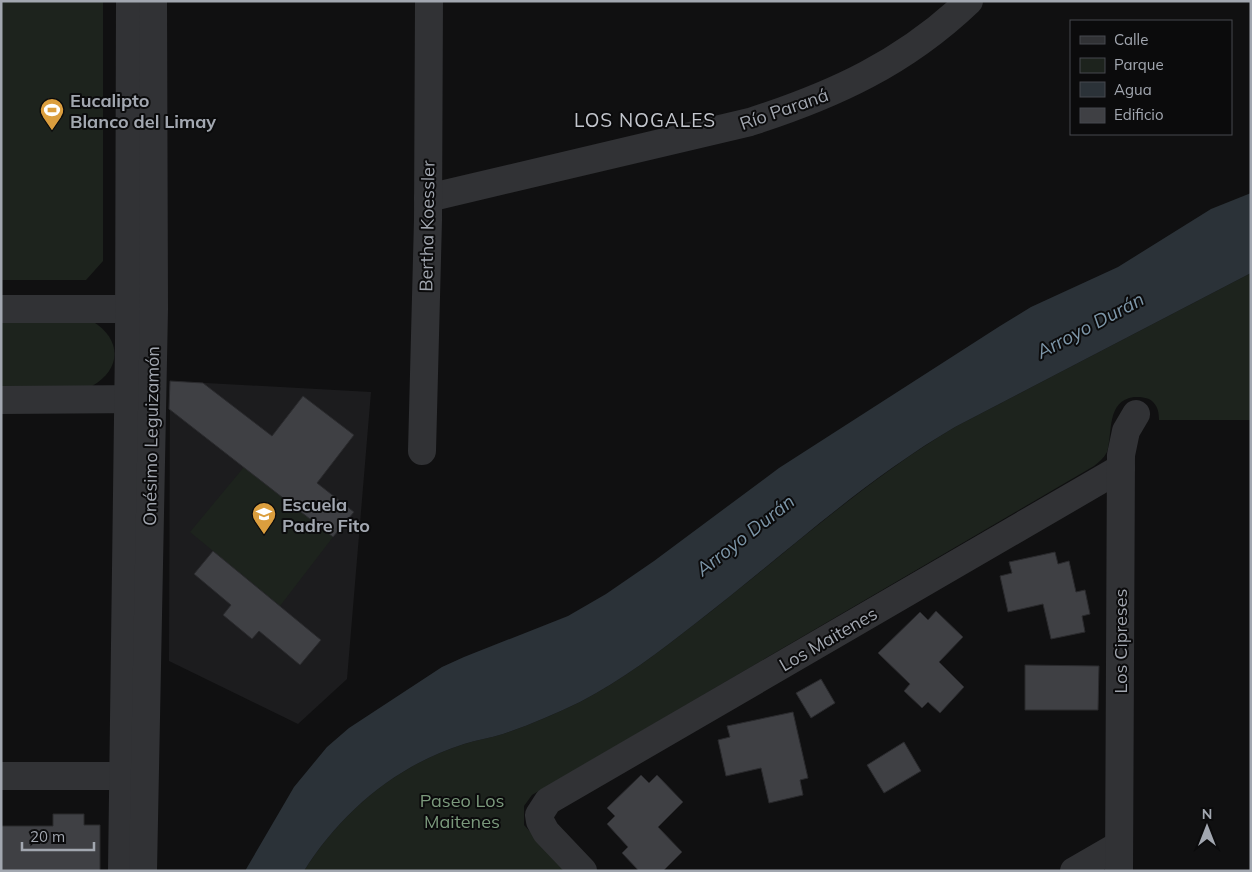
<svg xmlns="http://www.w3.org/2000/svg" width="1252" height="872" viewBox="0 0 1252 872" font-family="Mulish,sans-serif">
<style>
.built{fill:#1c1c1e}
.green{fill:#1d231d}
.water{fill:#2b3238}
.building{fill:#3f4044;stroke:#2a2a2d}
.lines{fill:none;stroke-linecap:round;stroke-linejoin:round}
.minor{stroke:#313235;stroke-width:28}
.labels{text-anchor:middle;dominant-baseline:central;stroke-width:4;stroke-linejoin:round;paint-order:stroke}
.poi-label{font-size:18px;font-weight:bold;fill:#a2a7b0;stroke:#0b0b0c;text-anchor:start}
.street-label{font-size:18px;fill:#a2a7b0;stroke:#0b0b0c}
.park-label{font-size:18px;fill:#7b997c;stroke:#0b0b0c}
.neighbourhood-label{font-size:19px;letter-spacing:1px;fill:#c3c6cd;stroke:#0b0b0c}
.water-label{font-size:19px;font-style:italic;fill:#7d96a8;stroke:#0b0b0c}
</style>
<rect width="100%" height="100%" fill="#101011"/>
<!-- built -->
<path class="built" d="M170,381l201,11 -24,287 -49,45 -129,-63z"/>
<!-- green -->
<g class="green">
<path d="M1,1h102v260l-17,19h-85z"/>
<path d="M1251,273v147h-92c0,-7 -1,-13 -6,-18 -5,-5 -12,-5 -19,-5 -28,4 -21,35 -27,55 -3,6 -8,10 -13,14l-562,329 -8,11v19l42,46h-262c37,-59 93,-106 160,-127 13,-4 26,-6 39,-10 27,-9 52,-20 77,-32 42,-22 79,-50 116,-79 86,-66 165,-140 259,-196z"/>
<path d="M1,319l91,2c30,18 30,48 0,65l-91,3z"/>
<path d="M244,467l89,70 -53,69 -90,-74z"/>
</g>
<!-- water -->
<path class="water" d="M1251,193v80l-296,154c-94,55 -173,130 -259,196 -37,29 -74,57 -116,79 -25,12 -50,23 -77,32 -13,4 -26,6 -39,10 -67,21 -123,68 -160,127h-59l49,-84 33,-40 22,-19 93,-61 22,-10 104,-41 38,-22 48,-33 125,-93 221,-142 31,-19 87,-40 93,-58z"/>
<!-- building -->
<g class="building">
<path d="M170,381l33,2 69,53 31,-40 51,39 -37,48 37,29 -21,25 -164,-128z"/>
<path d="M213,551l108,89 -21,25 -41,-34 -7,8 -29,-24 8,-10 -37,-31z"/>
<path d="M1055,552l3,12 11,-3 7,31 9,-2 5,24 -8,2 3,16 -34,7 -8,-35 -35,8 -8,-36 12,-3 -3,-11z"/>
<path d="M936,611l27,26 -24,25 25,25 -24,26 -12,-11 -6,6 -18,-17 6,-7 -32,-31 42,-41 8,8z"/>
<path d="M1025,665l74,1 -1,44h-73z"/>
<path d="M821,679l14,24 -24,15 -15,-25z"/>
<path d="M793,712l15,66 -8,2 3,15 -34,8 -8,-35 -35,8 -8,-36 12,-3 -3,-11z"/>
<path d="M904,742l17,29 -37,22 -17,-28z"/>
<path d="M641,775l8,8 8,-8 26,27 -25,25 24,25 -19,19h-24l-17,-18 6,-6 -21,-23 8,-8 -8,-8z"/>
<path d="M53,814h31v11h16v46h-99v-45h52z"/>
</g>
<g class="lines">
<!-- minor -->
<g class="minor">
<path d="M428,198l322,-76c84,-27 154,-59 219,-121"/>
<path d="M1,309h146"/>
<path d="M1,400l144,-1"/>
<path d="M422,451l6,-231 1,-219"/>
<path d="M1,776h139"/>
<path d="M122,871l7,-528 1,-342"/>
<path d="M143,871l11,-562 -1,-308"/>
<path d="M583,871l-37,-39 -6,-11 -1,-6 9,-14 573,-333"/>
<path d="M1074,871l45,-26"/>
<path d="M1119,871l2,-416 5,-24 10,-17"/>
</g>
</g>
<!-- icons -->
<defs>
<g id="stadium-pin" transform="scale(1.25)"><path d="M0 17L-7.5 6A9.5 9.5 0 1 1 7.5 6Z" fill="#db9e3e" stroke="#0b0b0c"/><path d="M0-5a6.5 5 0 1 0 0 10a6.5 5 0 1 0 0-10ZM-3.5-1.8h7v3.6h-7Z" fill="#fff"/></g>
<g id="school-pin" transform="scale(1.25)"><path d="M0 17L-7.5 6A9.5 9.5 0 1 1 7.5 6Z" fill="#db9e3e" stroke="#0b0b0c"/><path d="M0-5L7-2L0 1L-7-2ZM-4 1L0 2.5L4 1V4Q0 6-4 4Z" fill="#fff"/></g>
</defs>
<g fill-rule="evenodd">
<use href="#stadium-pin" x="52" y="110"/>
<use href="#school-pin" x="264" y="514"/>
</g>
<g class="labels">
<!-- poi labels -->
<g class="poi-label">
<text x="70" y="100">Eucalipto<tspan x="70" dy="21">Blanco del Limay</tspan></text>
<text x="282" y="504">Escuela<tspan x="282" dy="21">Padre Fito</tspan></text>
</g>
<!-- street labels -->
<g class="street-label">
<text transform="translate(784 109) rotate(-19)">Río Paraná</text>
<text transform="translate(427 226) rotate(-89)">Bertha Koessler</text>
<text transform="translate(151 436) rotate(-89)">Onésimo Leguizamón</text>
<text transform="translate(828 639) rotate(-30)">Los Maitenes</text>
<text transform="translate(1120 641) rotate(-90)">Los Cipreses</text>
</g>
<!-- park labels -->
<g class="park-label">
<text x="462" y="800">Paseo Los<tspan x="462" dy="21">Maitenes</tspan></text>
</g>
<!-- neighbourhood labels -->
<g class="neighbourhood-label">
<text x="645" y="120">LOS NOGALES</text>
</g>
<!-- water labels -->
<g class="water-label">
<text transform="translate(1090 325) rotate(-28)">Arroyo Durán</text>
<text transform="translate(745 535) rotate(-38)">Arroyo Durán</text>
</g>
</g>
<!-- border -->
<rect width="1252" height="872" fill="none" stroke="#a2a7b0" stroke-width="5"/>
<!-- legend -->
<rect x="1070" y="20" width="162" height="115" fill="#0b0b0c" stroke="#47494e"/>
<rect x="1080" y="36" width="25" height="8" fill="#313235" stroke="#47494e"/>
<text x="1114" y="45" font-size="15" fill="#a2a7b0">Calle</text>
<rect x="1080" y="58" width="25" height="15" fill="#1d231d" stroke="#47494e"/>
<text x="1114" y="70" font-size="15" fill="#a2a7b0">Parque</text>
<rect x="1080" y="82" width="25" height="15" fill="#2b3238" stroke="#47494e"/>
<text x="1114" y="95" font-size="15" fill="#a2a7b0">Agua</text>
<rect x="1080" y="108" width="25" height="15" fill="#3f4044" stroke="#47494e"/>
<text x="1114" y="120" font-size="15" fill="#a2a7b0">Edificio</text>
<!-- north arrow -->
<g transform="translate(1207 827)" stroke="#0b0b0c" stroke-width="4" paint-order="stroke">
<path d="M0-4L9 19L0 12L-9 19Z" fill="#a2a7b0"/>
<text y="-8" font-size="14" font-weight="bold" text-anchor="middle" fill="#a2a7b0">N</text>
</g>
<!-- scale -->
<path d="M22 842v8h72v-8" fill="none" stroke="#a2a7b0" stroke-width="2.5"/>
<text x="30" y="842" font-size="15" fill="#a2a7b0" stroke="#0b0b0c" stroke-width="4" paint-order="stroke">20 m</text>
</svg>
